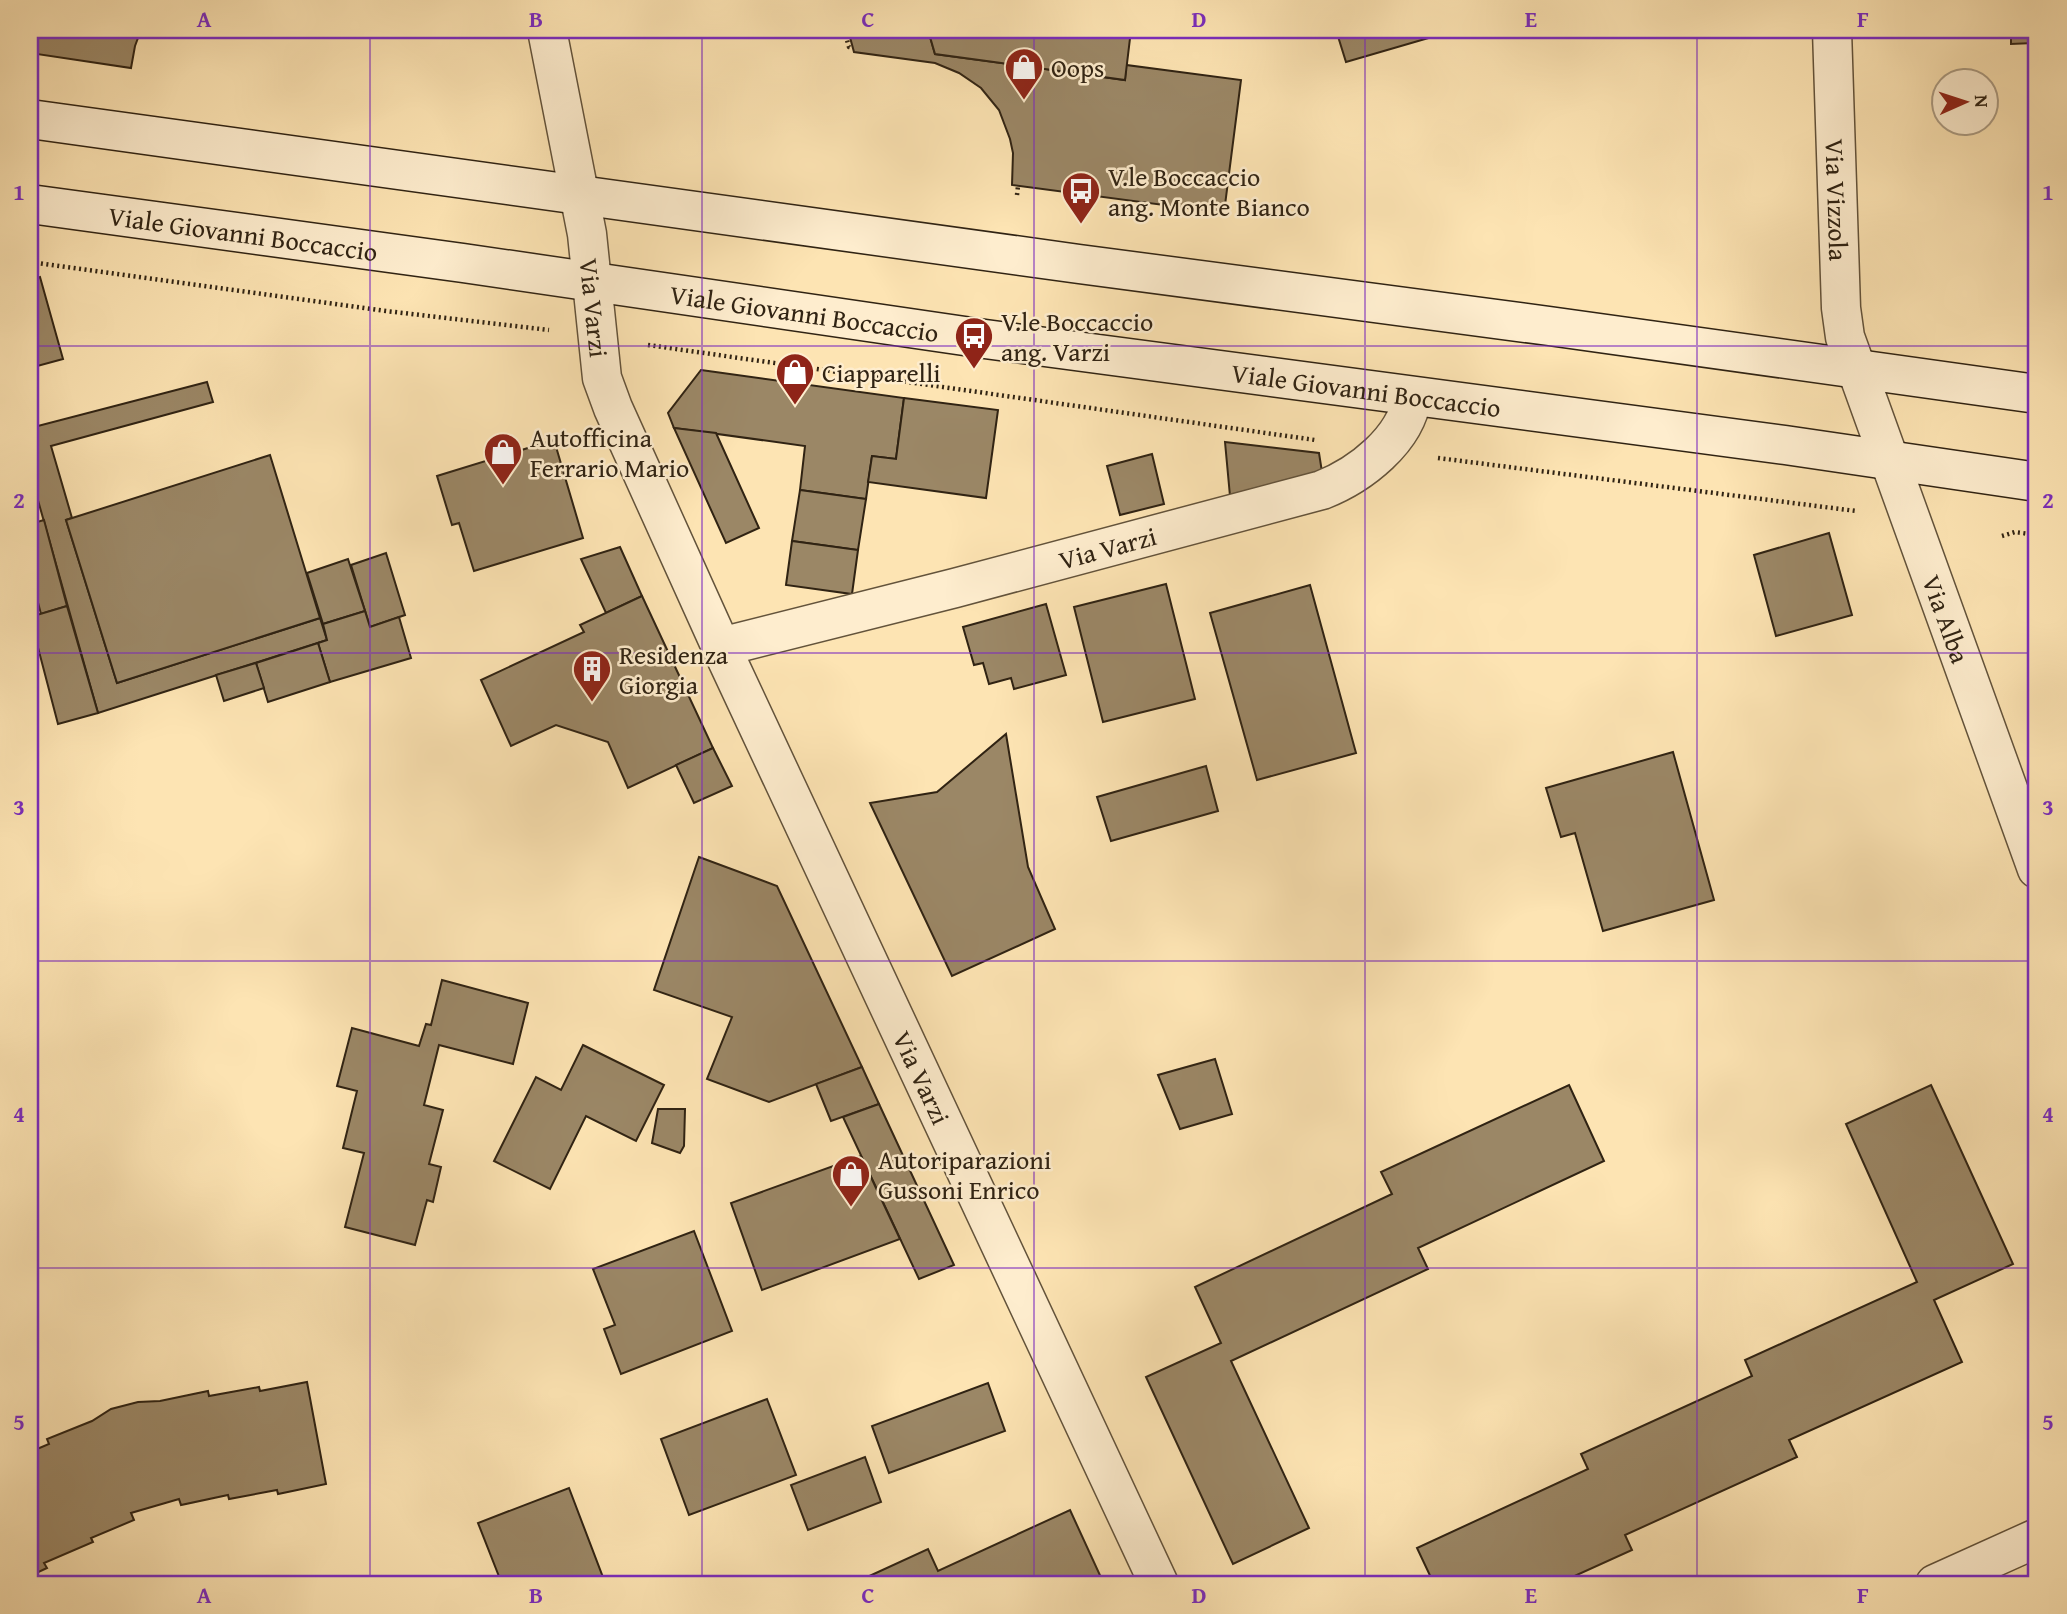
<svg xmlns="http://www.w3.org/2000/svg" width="2067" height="1614" viewBox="0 0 2067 1614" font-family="'Gentium Book Plus',serif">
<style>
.building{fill:#9b8766;stroke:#302313;stroke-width:2}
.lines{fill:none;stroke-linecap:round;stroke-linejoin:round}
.street-casing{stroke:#63533b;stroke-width:41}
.secondary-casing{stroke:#302313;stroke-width:41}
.path{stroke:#302313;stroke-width:4.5;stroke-dasharray:2 3.5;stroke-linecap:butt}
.street{stroke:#feedce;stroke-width:38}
.secondary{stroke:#feedce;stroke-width:38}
.grid{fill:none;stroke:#7b2cbf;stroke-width:2;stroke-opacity:0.55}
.labels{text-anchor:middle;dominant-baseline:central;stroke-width:5;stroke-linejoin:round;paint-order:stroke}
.poi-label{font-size:26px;fill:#302313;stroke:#feedce;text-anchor:start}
.street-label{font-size:26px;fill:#302313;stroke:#feedce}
.neatline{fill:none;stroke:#7b2cbf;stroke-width:2.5}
.grid-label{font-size:23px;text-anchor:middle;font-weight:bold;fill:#7b2cbf}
</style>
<rect width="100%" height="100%" fill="#fde4b3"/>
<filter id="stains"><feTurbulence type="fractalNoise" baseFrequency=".00286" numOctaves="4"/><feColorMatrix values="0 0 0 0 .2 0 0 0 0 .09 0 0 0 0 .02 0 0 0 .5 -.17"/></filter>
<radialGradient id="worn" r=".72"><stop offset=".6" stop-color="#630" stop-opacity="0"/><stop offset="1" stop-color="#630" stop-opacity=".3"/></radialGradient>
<!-- building -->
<g class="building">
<path d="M30,30h111l-6,16 -4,22 -101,-15z"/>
<path d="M848,30h80l7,24 190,26 1,-15 115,15 -17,133 -212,-28 1,-32 -3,-14 -11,-29 -18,-22 -22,-15 -24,-10 -81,-11z"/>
<path d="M928,30h203l-6,50 -190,-26z"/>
<path d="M1336,30h120l-110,32z"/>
<path d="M2011,30h26v13l-26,1z"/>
<path d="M40,277l23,82 -33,9v-88z"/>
<path d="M701,370l203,28 -8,61 -24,-3 -6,43 -66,-9 5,-44 -131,-18 -6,-15z"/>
<path d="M207,382l6,20 -162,44 21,72 -6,2 51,163 203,-65 7,22 -229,73 -68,-241v-44z"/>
<path d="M904,398l94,12 -12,88 -118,-16 4,-26 24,3z"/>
<path d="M674,428l42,5 43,95 -33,15z"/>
<path d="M554,440l29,98 -109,33 -15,-48 -7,2 -15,-49z"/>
<path d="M1225,442l94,11 3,19 -92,24z"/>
<path d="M1152,454l12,50 -44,11 -13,-49z"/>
<path d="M270,455l50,163 -203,65 -51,-163z"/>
<path d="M800,490l66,9 -8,51 -66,-9z"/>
<path d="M44,520l23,86 -26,8 -11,-42v-11l3,-1 -3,-12v-24z"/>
<path d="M1829,533l23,82 -76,21 -22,-81z"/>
<path d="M792,541l66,9 -6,44 -66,-9z"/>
<path d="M620,547l22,49 -36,17 -25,-54z"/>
<path d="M386,553l19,62 -35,12 -19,-62z"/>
<path d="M348,559l17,52 -42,13 -16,-51z"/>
<path d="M1166,584l29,115 -92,23 -29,-115z"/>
<path d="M1310,585l46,168 -99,27 -47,-167z"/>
<path d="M642,596l71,152 -85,40 -20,-46 -52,-17 -45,21 -30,-66 103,-48 -4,-7z"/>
<path d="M1046,604l20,71 -52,14 -3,-11 -22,6 -6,-21 -9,2 -11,-38z"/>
<path d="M67,606l31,107 -40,11 -28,-107z"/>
<path d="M365,611l5,16 29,-10 12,41 -81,24 -12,-39 9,-3 -4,-16z"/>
<path d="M318,643l12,39 -62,20 -12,-39z"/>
<path d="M256,663l8,25 -40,13 -8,-26z"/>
<path d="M1006,734l22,133 27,62 -103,47 -82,-173 67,-11z"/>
<path d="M713,748l19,38 -38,17 -18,-38z"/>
<path d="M1673,752l41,148 -111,31 -28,-98 -14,4 -15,-49z"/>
<path d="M1206,766l12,45 -107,30 -14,-44z"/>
<path d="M699,857l78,29 85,181 -93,35 -62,-23 25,-62 -78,-27z"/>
<path d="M442,980l86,23 -15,61 -74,-19 -15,60 19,5 -14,54 12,3 -8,35 -6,-2 -12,45 -70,-18 19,-74 -21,-5 14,-57 -20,-5 15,-58 67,18 7,-22 5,1z"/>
<path d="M583,1045l81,40 -28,56 -50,-25 -36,73 -56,-28 42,-84 25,13z"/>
<path d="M1215,1059l17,55 -52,15 -22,-54z"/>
<path d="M862,1067l17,37 -48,17 -15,-37z"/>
<path d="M1569,1085l35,76 -186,87 10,21 -197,92 78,167 -76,36 -87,-187 75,-34 -26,-56 197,-93 -11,-22z"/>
<path d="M1931,1085l82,179 -79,36 28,62 -173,78 8,17 -172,78 7,15 -75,34h-123l-17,-36 171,-79 -7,-15 171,-78 -7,-16 172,-78 -71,-158z"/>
<path d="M879,1104l75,161 -35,14 -76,-162z"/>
<path d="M658,1109h27l-1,37 -4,7 -28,-10z"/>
<path d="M861,1156l39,83 -138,51 -31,-87z"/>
<path d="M694,1231l38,100 -111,43 -17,-45 11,-4 -22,-56z"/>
<path d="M307,1382l19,102 -48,10 -1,-4 -48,9 -1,-4 -47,10 -2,-6 -48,14 3,7 -43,18 2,4 -49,21 3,5 -17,8v-124l19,-8 -2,-5 45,-18 19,-12 27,-7 22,-1 48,-10 1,5 50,-9 1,4z"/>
<path d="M988,1383l17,48 -116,42 -17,-47z"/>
<path d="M767,1399l29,76 -107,40 -28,-76z"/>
<path d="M865,1457l16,45 -73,28 -17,-45z"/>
<path d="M569,1488l35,92 -11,4h-91l-24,-61z"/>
<path d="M1070,1510l34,74h-252l76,-35 10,22z"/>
</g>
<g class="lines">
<!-- street casing -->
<g class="street-casing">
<g id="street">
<path id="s1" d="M547,30l40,204 15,144 11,30 108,239 438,937"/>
<path id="s2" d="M1832,30l9,278 4,29 192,532"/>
<path id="s3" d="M721,647l234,-59 367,-98c38,-15 84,-50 90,-93"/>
<path d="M1935,1584l102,-46"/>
</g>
</g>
<!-- secondary casing -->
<g class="secondary-casing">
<g id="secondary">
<path d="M30,119l1049,145 470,62 488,68"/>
<path id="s4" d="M30,204l433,59 522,76 800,106 252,37"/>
</g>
</g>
<!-- path -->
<g class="path">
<path d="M844,30l5,17 4,1"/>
<path d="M1017,195l1,-9"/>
<path d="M30,262l356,49 163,19"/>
<path d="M648,345l667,95"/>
<path d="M1438,458l418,53"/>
<path d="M2002,536l13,-4 22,3"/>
</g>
<!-- street -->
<use href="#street" class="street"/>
<!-- secondary -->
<use href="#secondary" class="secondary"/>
</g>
<!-- grid -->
<path class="grid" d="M370,30v1554M702,30v1554M1034,30v1554M1365,30v1554M1697,30v1554M30,346h2007M30,653h2007M30,961h2007M30,1268h2007"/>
<!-- icons -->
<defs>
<g id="shop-pin" transform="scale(2.0125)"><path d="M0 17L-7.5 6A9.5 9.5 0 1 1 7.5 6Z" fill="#8f2418" stroke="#feedce"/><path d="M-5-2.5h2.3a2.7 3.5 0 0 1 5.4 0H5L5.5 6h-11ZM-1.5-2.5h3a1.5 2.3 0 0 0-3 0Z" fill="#fff"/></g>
<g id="bus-pin" transform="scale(2.0125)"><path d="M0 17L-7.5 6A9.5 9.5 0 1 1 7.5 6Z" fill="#8f2418" stroke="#feedce"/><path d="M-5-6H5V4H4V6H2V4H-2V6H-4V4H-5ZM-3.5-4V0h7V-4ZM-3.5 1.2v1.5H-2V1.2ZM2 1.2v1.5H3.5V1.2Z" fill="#fff"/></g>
<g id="building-pin" transform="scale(2.0125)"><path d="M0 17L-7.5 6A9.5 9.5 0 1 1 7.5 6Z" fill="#8f2418" stroke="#feedce"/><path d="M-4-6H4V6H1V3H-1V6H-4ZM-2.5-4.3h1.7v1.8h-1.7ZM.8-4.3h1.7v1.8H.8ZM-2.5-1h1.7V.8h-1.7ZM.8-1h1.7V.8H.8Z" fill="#fff"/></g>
</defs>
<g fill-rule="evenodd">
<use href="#shop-pin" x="1024" y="67"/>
<use href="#bus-pin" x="1081" y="191"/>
<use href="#bus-pin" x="974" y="336"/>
<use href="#shop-pin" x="795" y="372"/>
<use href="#shop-pin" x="503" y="452"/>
<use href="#building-pin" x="592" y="669"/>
<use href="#shop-pin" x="851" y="1174"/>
</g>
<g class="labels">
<!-- poi labels -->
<g class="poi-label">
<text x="1051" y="67">Oops</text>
<text x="1108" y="176">V.le Boccaccio<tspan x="1108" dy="30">ang. Monte Bianco</tspan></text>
<text x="1001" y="321">V.le Boccaccio<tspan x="1001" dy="30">ang. Varzi</tspan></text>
<text x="822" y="372">Ciapparelli</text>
<text x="530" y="437">Autofficina<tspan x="530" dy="30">Ferrario Mario</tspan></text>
<text x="619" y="654">Residenza<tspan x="619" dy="30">Giorgia</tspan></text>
<text x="878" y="1159">Autoriparazioni<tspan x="878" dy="30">Gussoni Enrico</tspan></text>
</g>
<!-- street labels -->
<g class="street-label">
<text stroke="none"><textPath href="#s2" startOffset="170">Via Vizzola</textPath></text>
<text stroke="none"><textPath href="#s4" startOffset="215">Viale Giovanni Boccaccio</textPath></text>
<text stroke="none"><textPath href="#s1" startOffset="282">Via Varzi</textPath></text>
<text stroke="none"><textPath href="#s4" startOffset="782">Viale Giovanni Boccaccio</textPath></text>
<text stroke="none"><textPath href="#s4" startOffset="1349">Viale Giovanni Boccaccio</textPath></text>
<text stroke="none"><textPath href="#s3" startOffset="399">Via Varzi</textPath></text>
<text stroke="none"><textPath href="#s2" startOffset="607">Via Alba</textPath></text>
<text stroke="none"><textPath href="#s1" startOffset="1122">Via Varzi</textPath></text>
</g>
</g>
<!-- margin -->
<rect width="2067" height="1614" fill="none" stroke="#fde4b3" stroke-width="77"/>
<!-- north arrow -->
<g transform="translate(1965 102) rotate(87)"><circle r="33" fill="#feedce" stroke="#ac9c83" stroke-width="2"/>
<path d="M0-5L12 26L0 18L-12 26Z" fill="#8f2418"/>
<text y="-10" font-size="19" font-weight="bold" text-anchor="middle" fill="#302313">N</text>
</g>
<rect x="38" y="38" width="1990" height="1538" class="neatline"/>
<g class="grid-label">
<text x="204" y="27">A</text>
<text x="536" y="27">B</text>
<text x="868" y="27">C</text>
<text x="1199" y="27">D</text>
<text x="1531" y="27">E</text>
<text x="1863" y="27">F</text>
<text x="19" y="200">1</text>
<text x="2048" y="200">1</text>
<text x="19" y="508">2</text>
<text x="2048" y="508">2</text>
<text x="19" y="815">3</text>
<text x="2048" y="815">3</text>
<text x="19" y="1122">4</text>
<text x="2048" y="1122">4</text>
<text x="19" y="1430">5</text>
<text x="2048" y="1430">5</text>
<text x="204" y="1603">A</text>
<text x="536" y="1603">B</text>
<text x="868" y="1603">C</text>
<text x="1199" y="1603">D</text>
<text x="1531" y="1603">E</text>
<text x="1863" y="1603">F</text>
</g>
<rect width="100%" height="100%" filter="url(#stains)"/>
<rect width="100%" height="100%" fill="url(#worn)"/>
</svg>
